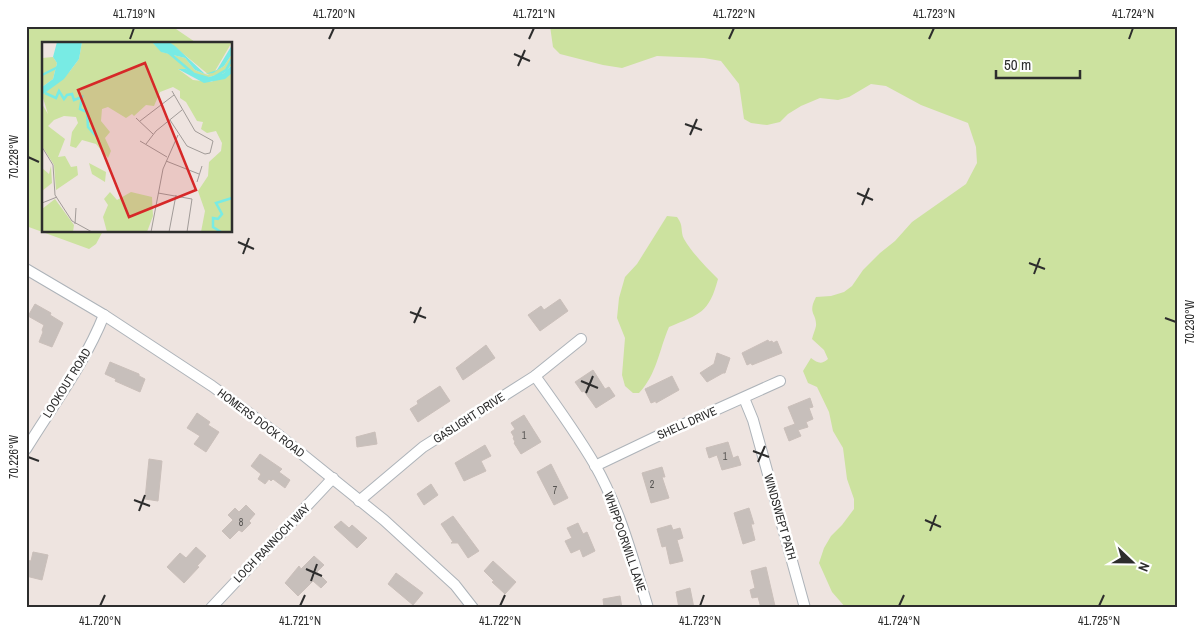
<svg xmlns="http://www.w3.org/2000/svg" width="1204" height="634" viewBox="0 0 1204 634" font-family="'Archivo Narrow',sans-serif">
<style>
.green{fill:#cce29f}
.building{fill:#c7bfbb;stroke:#cabfba}
.lines{fill:none;stroke-linecap:round;stroke-linejoin:round}
.street-casing{stroke:#adb3b9;stroke-width:12}
.street{stroke:#fff;stroke-width:10}
.ticks{fill:none;stroke:#2d2d2d;stroke-width:2}
.labels{text-anchor:middle;dominant-baseline:central;stroke-width:5;stroke-linejoin:round;paint-order:stroke}
.number-label{font-size:10px;fill:#545250}
.street-label{font-size:12px;fill:#2d2d2d;stroke:#fff}
.inset-river{fill:none;stroke:#78ebe4;stroke-width:2.5}
.inset-road{fill:none;stroke:#a19b98;stroke-width:1}
.view{fill:#d62828;fill-opacity:0.15;stroke:#d62828;stroke-width:2.5}
.inset-edge{fill:none;stroke:#2d2d2d;stroke-width:2.5}
.neatline{fill:none;stroke:#2d2d2d;stroke-width:2}
.ticks-label{font-size:12px;text-anchor:middle;fill:#2d2d2d}
</style>
<rect width="100%" height="100%" fill="#eee4e0"/>
<!-- green -->
<g class="green">
<path d="M26,26h150v3l22,15h-154v187h59l-7,13 -7,5 -63,-23z"/>
<path d="M550,26h628v582h-332l-14,-16 -13,-29 5,-15 7,-12 11,-11 12,-16v-10l-7,-20 -4,-31 -10,-17 -4,-19 -12,-25 -9,-4 -5,-12 8,-13c7,5 10,7 17,1l-4,-9 -12,-11c1,-4 3,-9 4,-13 1,-13 -9,-12 0,-29l15,-1 13,-4 8,-6 11,-16 17,-17 15,-12 17,-19 54,-38 11,-21 -1,-16 -8,-24 -47,-18 -35,-19 -15,-2 -22,13 -11,3 -18,-2 -19,8 -13,8 -8,8 -13,3 -16,-2 -7,-4 -5,-35 -18,-23 -17,-3 -47,-2 -35,12 -19,-3 -43,-11 -7,-7z"/>
<path d="M667,216l10,1c7,9 3,14 7,22 9,15 22,28 34,40 -9,34 -18,35 -49,48 -10,23 -12,47 -30,66h-6l-8,-7 -3,-11 3,-37 -8,-20 2,-20 6,-21 12,-13z"/>
</g>
<!-- building -->
<g class="building">
<path d="M560,299l8,12 -28,20 -12,-16 13,-9 3,4z"/>
<path d="M35,304l16,9 -1,2 13,8 -11,24 -13,-5 4,-10 -1,-2 2,-5 -16,-9z"/>
<path d="M768,340l1,2 3,-1 1,2 4,-2 5,12 -30,12 -1,-2 -4,2 -5,-12z"/>
<path d="M486,345l9,13 -32,22 -7,-12z"/>
<path d="M717,353l13,5 -5,15h-2l-16,9 -7,-9 14,-9z"/>
<path d="M110,362l29,12v2l6,3 -5,13 -25,-11 1,-2 -11,-5z"/>
<path d="M593,370l12,19 4,-2 6,9 -19,12 -12,-17 -2,1 -7,-10z"/>
<path d="M672,376l7,14 -23,13v-2l-5,2 -6,-14z"/>
<path d="M440,386l10,15 -32,21 -8,-13 8,-5 -1,-3z"/>
<path d="M810,398l3,9 -4,1 4,11 -7,3 2,5 -10,3 3,6 -12,5 -5,-13 11,-4 -7,-17z"/>
<path d="M197,413l13,9 -2,3 11,7 -13,20 -12,-8 6,-8 -13,-8z"/>
<path d="M524,415l17,27 -20,12 -7,-11 1,-1 -2,-4 1,-1 -3,-5 4,-3 -4,-6z"/>
<path d="M375,432l2,12 -20,3 -1,-10z"/>
<path d="M728,442l5,16 5,-2 3,9 -19,5 -5,-15 -8,3 -3,-10z"/>
<path d="M485,445l6,11 -10,5 5,10 -22,10 -9,-18z"/>
<path d="M260,454l22,15 -3,3 11,8 -5,8 -12,-9 -2,2 -2,-2 -4,5 -7,-5 3,-5 -10,-8z"/>
<path d="M149,459l13,2 -4,40 -13,-2z"/>
<path d="M551,464l17,34 -14,7 -17,-33z"/>
<path d="M662,467l3,10h-3l7,21 -18,5 -9,-30z"/>
<path d="M431,484l7,11 -14,10 -7,-11z"/>
<path d="M246,505l9,9 -6,7 2,2 -9,9 -3,-2 -9,9 -8,-8 11,-11 -5,-5 7,-7 4,4z"/>
<path d="M749,508l5,16h-3l4,16 -12,4 -9,-31z"/>
<path d="M453,516l26,35 -11,7 -10,-15h-7l2,-1 -12,-18z"/>
<path d="M341,521l8,7 3,-3 15,13 -10,10 -23,-21z"/>
<path d="M578,523l5,11 4,-2 8,19 -12,6 -3,-8 -9,4 -6,-12 7,-3 -5,-10z"/>
<path d="M671,525l2,5 7,-2 3,10 -6,2 6,21 -13,3 -4,-18 -4,1 -5,-18z"/>
<path d="M196,547l10,9 -9,10 2,1 -15,16 -17,-16 13,-14 6,5z"/>
<path d="M33,552l15,3 -6,25 -16,-4v-16l5,1z"/>
<path d="M314,556l10,9 -7,7 10,10 -6,6 -8,-7 -15,15 -13,-13 14,-17 2,3z"/>
<path d="M493,561l23,21 -11,12 -13,-12 2,-1 -10,-10z"/>
<path d="M766,567l9,39 -14,2 -3,-11 -6,1 -2,-8 5,-2 -4,-17z"/>
<path d="M396,573l27,20 -10,12 -25,-21z"/>
<path d="M690,588l4,20h-15l-3,-16z"/>
<path d="M620,596l2,12h-18l-1,-9z"/>
</g>
<g class="lines">
<!-- street casing -->
<g class="street-casing">
<g id="street">
<path d="M26,269l78,46 108,71 64,47 108,87 71,65 18,23"/>
<path d="M535,376c21,29 42,58 60,89 25,44 38,94 53,143"/>
<path d="M744,398l9,22 52,188"/>
<path d="M26,449c27,-44 59,-86 78,-134"/>
<path d="M595,466l67,-32 118,-53"/>
<path d="M359,501l64,-54 112,-71 46,-37"/>
<path d="M211,608l122,-130"/>
</g>
</g>
<!-- street -->
<use href="#street" class="street"/>
</g>
<!-- ticks -->
<path class="ticks" d="M130,39l4,-11M329,39l5,-11M529,39l5,-11M729,39l5,-11M929,39l5,-11M1129,39l4,-11M514,54l16,7M518,66l7,-16M685,124l17,6M690,135l7,-16M28,157l11,5M857,193l16,7M862,205l7,-17M238,242l16,7M243,254l6,-16M1029,263l16,6M1034,274l6,-16M410,312l16,6M1165,318l11,4M414,323l7,-16M581,381l17,7M586,393l7,-17M753,451l16,6M28,457l11,4M758,462l7,-16M134,500l16,6M139,511l6,-16M925,520l16,7M930,531l6,-16M306,569l16,7M311,581l6,-17M100,606l5,-11M300,606l5,-11M500,606l5,-11M700,606l4,-11M899,606l5,-11M1099,606l5,-11"/>
<g class="labels">
<!-- number labels -->
<g class="number-label">
<text x="524" y="435">1</text>
<text x="725" y="456">1</text>
<text x="652" y="484">2</text>
<text x="555" y="490">7</text>
<text x="241" y="522">8</text>
</g>
<!-- street labels -->
<g class="street-label">
<text transform="translate(67 383) rotate(-58)">LOOKOUT ROAD</text>
<text transform="translate(469 418) rotate(-33)">GASLIGHT DRIVE</text>
<text transform="translate(261 423) rotate(37)">HOMERS DOCK ROAD</text>
<text transform="translate(687 423) rotate(-24)">SHELL DRIVE</text>
<text transform="translate(780 517) rotate(74)">WINDSWEPT PATH</text>
<text transform="translate(625 542) rotate(71)">WHIPPOORWILL LANE</text>
<text transform="translate(272 543) rotate(-46)">LOCH RANNOCH WAY</text>
</g>
</g>
<!-- overview -->
<g transform="translate(42 42)">
<rect width="190" height="190" fill="#eee4e0"/>
<path d="M40,0h70l10,10 23,6 10,12 10,4 4,1 -40,-33h63l-17,29 9,-5 8,-12v11l-8,8 -19,5 -19,-9h-8l15,11 18,2 21,-9v159h-31l4,-21 -7,-20 10,-15 1,-14 12,-11 1,-8 -6,-12 -9,2 -6,-4 2,-7 -6,-1 -11,-19 -6,-4v-7l-7,-4 -13,5 -6,14 -8,-1 -12,11 -2,-2 -6,4 -18,-11 -6,2 -1,12 9,11 -5,6 6,13 -3,7 -12,-14 -14,-4 -6,8 -6,-2 2,-14 6,-9 -2,-6 -12,-1 -10,4 -6,6 17,13 -7,18 7,-1 6,11 6,-1 1,9 -22,15 -2,-25 -12,-19v-42l6,10 -6,-19 28,-24 9,-12zM11,15l4,6 -4,16 -11,8v-29zM47,121l17,9 -1,10 -13,-8zM9,124l1,17 -10,8v-23l7,6zM68,150l7,8 14,-8 21,5 1,19 -6,16h-40l-4,-15 5,-12 -4,-6zM13,157l19,26 -1,7h-31v-23z" fill="#cce29f"/>
<path d="M15,0h25l-3,17 -15,20 -22,16v-8l11,-8 4,-16 -4,-6zM110,0h17l6,4 30,28 12,-4 15,-25v9l-8,12 -11,7 -8,1 -10,-4 -10,-12 -24,-6zM190,23v8l-7,6 -21,4 -26,-14h8l19,9 19,-5z" fill="#78ebe4"/>
<path class="inset-river" d="M126,10l26,22 14,4M0,33l16,-8M172,35l12,-7 6,-11M3,51l11,5 3,-7 5,8 3,-4 5,-1 2,6 8,-3 -2,12 7,3 1,15 8,9M179,190l-8,-5v-9l5,1 4,-5 -6,-11 16,-5"/>
<path class="inset-road" d="M94,76l17,16M128,78l17,26 18,8 5,-1 3,-12 -18,-10 -23,-40M98,79l34,-26M98,99l27,16M104,102l10,-13 26,-21M0,105l11,18 2,30 17,26 20,11M124,119l33,13M155,140l5,-16M116,151l34,6 -5,33M0,161l15,-6M33,182l1,-16M109,190l12,-63 15,-34M127,190l7,-37"/>
<path class="view" d="M103,21l51,127 -67,27 -51,-127z"/>
<rect width="190" height="190" class="inset-edge"/>
</g>
<!-- border -->
<rect width="1204" height="634" fill="none" stroke="#ffffff" stroke-width="55"/>
<!-- north arrow -->
<g transform="translate(1132 562) rotate(112)" stroke="#ffffff" stroke-width="4" paint-order="stroke">
<path d="M0-4L9 19L0 12L-9 19Z" fill="#2d2d2d"/>
<text y="-8" font-size="14" font-weight="bold" text-anchor="middle" fill="#2d2d2d">N</text>
</g>
<!-- scale -->
<path d="M996 70v8h84v-8" fill="none" stroke="#2d2d2d" stroke-width="2.5"/>
<text x="1004" y="70" font-size="15" fill="#2d2d2d" stroke="#ffffff" stroke-width="4" paint-order="stroke">50 m</text>
<rect x="28" y="28" width="1148" height="578" class="neatline"/>
<g class="ticks-label">
<text x="134" y="18">41.719°N</text>
<text x="334" y="18">41.720°N</text>
<text x="534" y="18">41.721°N</text>
<text x="734" y="18">41.722°N</text>
<text x="934" y="18">41.723°N</text>
<text x="1133" y="18">41.724°N</text>
<text transform="translate(14 157) rotate(-90)" y="4">70.228°W</text>
<text transform="translate(1190 322) rotate(-90)" y="4">70.230°W</text>
<text transform="translate(14 457) rotate(-90)" y="4">70.226°W</text>
<text x="100" y="625">41.720°N</text>
<text x="300" y="625">41.721°N</text>
<text x="500" y="625">41.722°N</text>
<text x="700" y="625">41.723°N</text>
<text x="899" y="625">41.724°N</text>
<text x="1099" y="625">41.725°N</text>
</g>
</svg>
